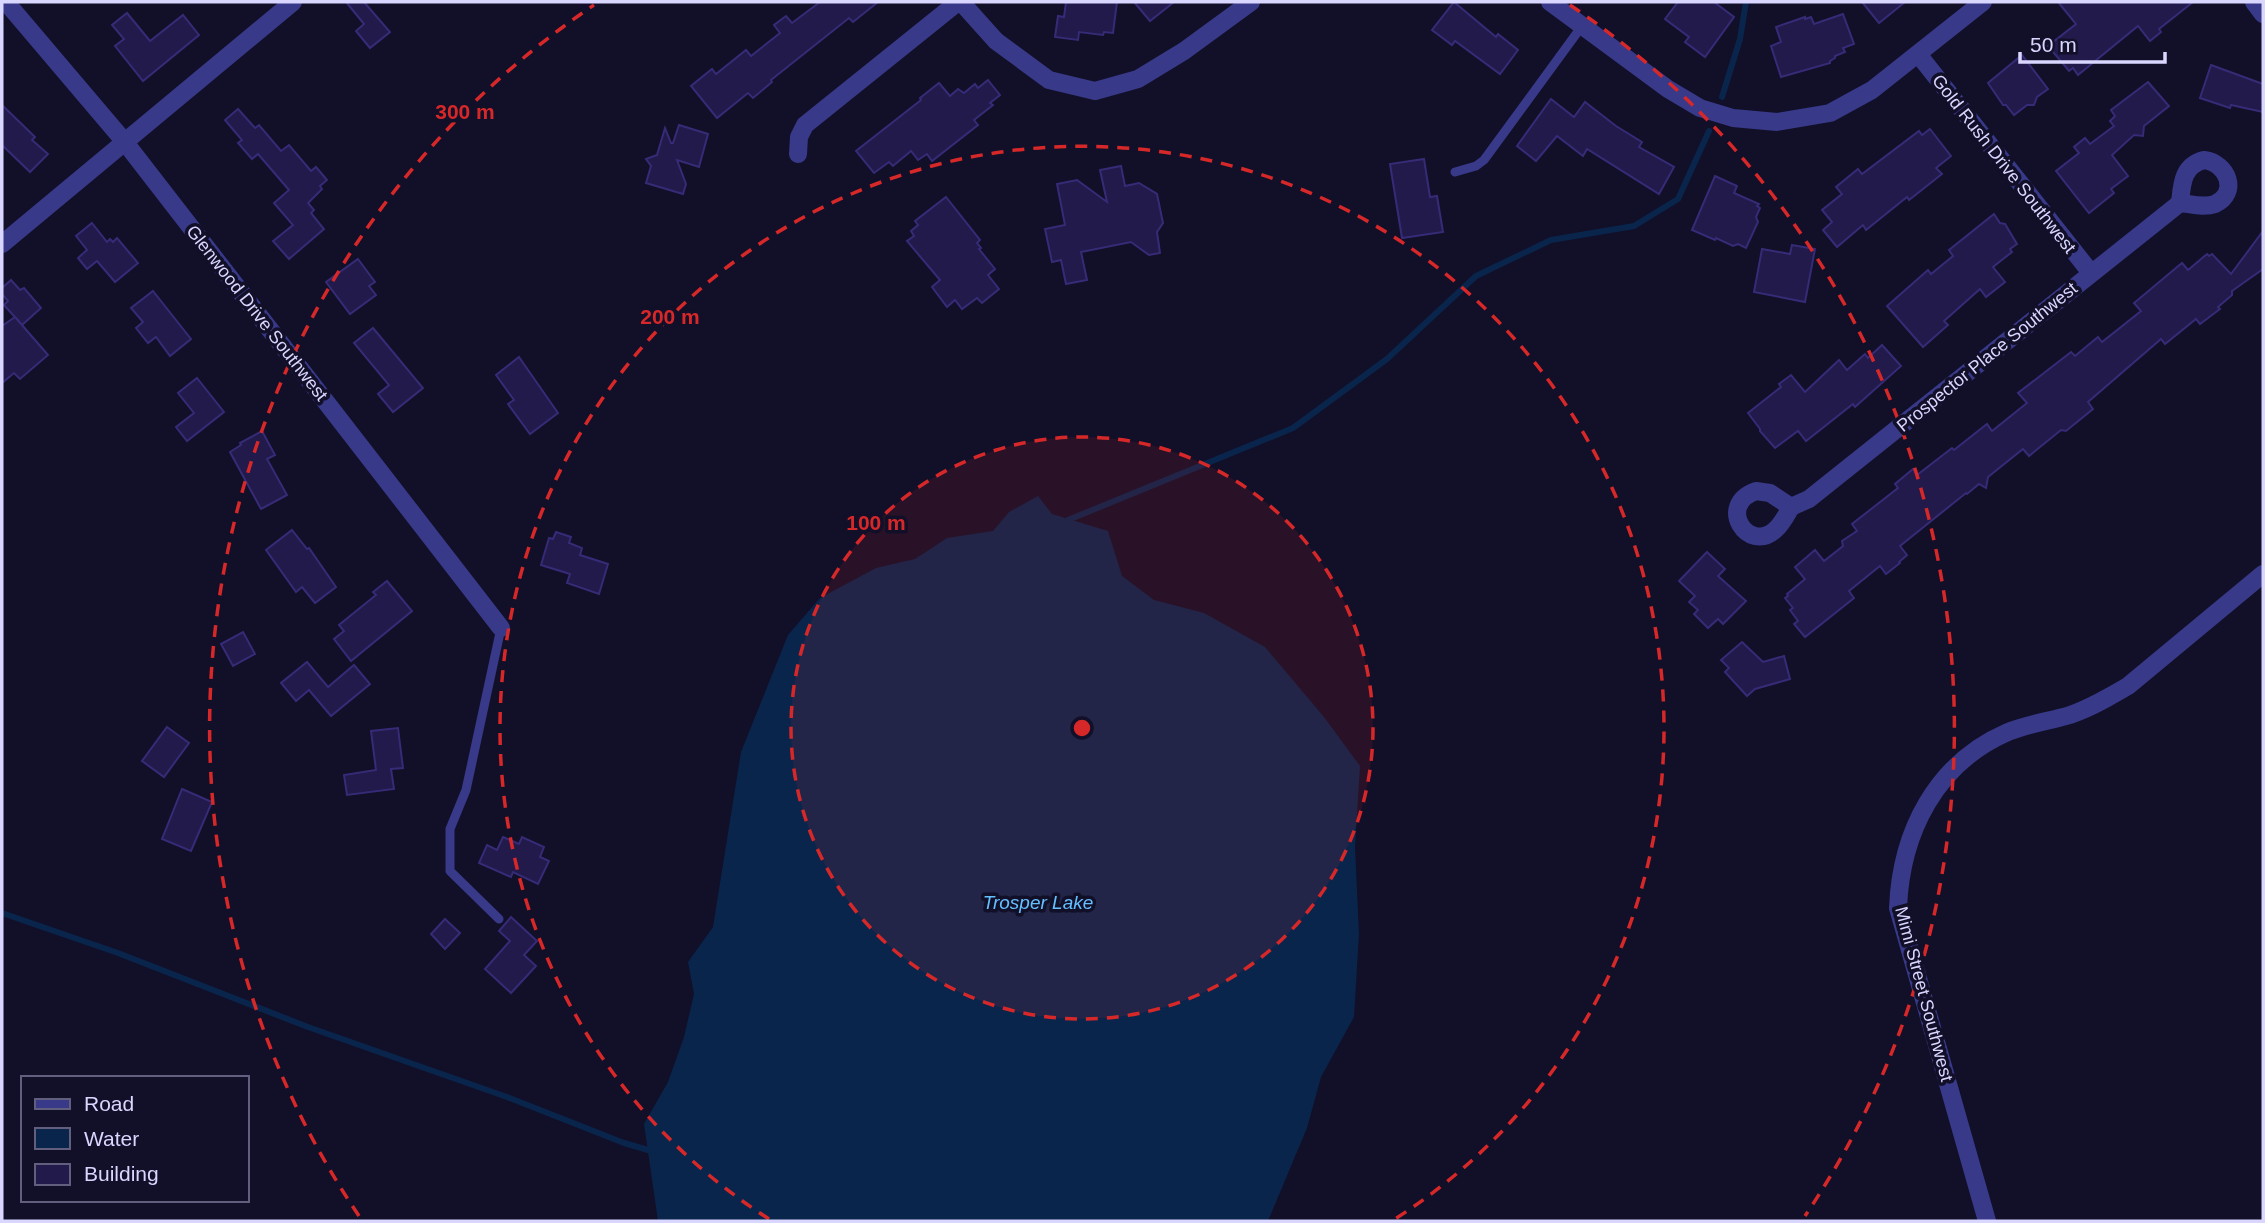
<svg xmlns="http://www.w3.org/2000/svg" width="2265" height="1223" viewBox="0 0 2265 1223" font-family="Arial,sans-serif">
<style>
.water{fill:#0a254c}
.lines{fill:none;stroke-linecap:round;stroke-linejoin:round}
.stream{stroke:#0a254c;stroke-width:6}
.building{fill:#211a4a;stroke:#362b77;stroke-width:2}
.service{stroke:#383989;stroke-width:9}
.minor{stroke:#383989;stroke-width:18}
.tertiary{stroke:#383989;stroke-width:18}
.ring{fill:none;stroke:#d62828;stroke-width:3.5;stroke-dasharray:12 9}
.labels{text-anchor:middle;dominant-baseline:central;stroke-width:7;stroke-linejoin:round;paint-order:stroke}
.street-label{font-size:18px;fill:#d9d6ff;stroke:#120f28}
.water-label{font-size:19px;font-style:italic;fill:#64bfff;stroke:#120f28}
.centre{fill:#d62828;stroke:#120f28;stroke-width:3.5}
.ring-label{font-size:21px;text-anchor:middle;font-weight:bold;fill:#d62828;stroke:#120f28;stroke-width:7;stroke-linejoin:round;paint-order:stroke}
</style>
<rect width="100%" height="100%" fill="#120f28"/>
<!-- water -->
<path class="water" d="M1038,496l14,18 56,17 14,45 32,24 50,13 61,34 59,70 36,49 -5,81 4,87 -5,83 -33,60 -14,51 -39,93h-610l-14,-97 24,-42 16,-45 10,-43 -6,-32 25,-35 28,-175 47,-117 32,-37 56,-30 39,-9 32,-21 46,-7 16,-19z"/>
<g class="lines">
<!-- stream -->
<g class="stream">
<path d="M1722,97l18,-58 6,-37"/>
<path d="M1066,526l2,-6 225,-92 94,-69 89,-83 75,-36 83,-14 44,-27 31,-68"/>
<path d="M2,913l116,40 190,74 199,70 117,46 31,9"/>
</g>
</g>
<!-- building -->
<g class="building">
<path d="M346,2h18l26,30 -20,16 -14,-17 8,-7z"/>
<path d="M820,2h58l-25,20 -4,-4 -78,62 1,2 -19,16 -5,-5 -31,25 -26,-32 21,-17 4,5 30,-24 5,6 29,-23 -6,-8 12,-9 6,7z"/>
<path d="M1066,2h51l-4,31 -9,-1 -1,3 -24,-3 -1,8 -23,-3 3,-21 6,1z"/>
<path d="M1134,2h40l-24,19z"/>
<path d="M1454,2l42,35 2,-3 20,16 -18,24 -45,-33 -3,4 -20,-15z"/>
<path d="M1678,2h36l20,15 -29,40 -20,-15 4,-5 -24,-18z"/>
<path d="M1862,2h43l-26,21z"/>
<path d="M2058,2h135l-34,27 2,3 -11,9 -12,-15 -60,49 -5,-7 -4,3 -21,-25 28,-22z"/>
<path d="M127,13l23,28 33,-26 16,20 -56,46 -28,-35 9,-7 -12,-14z"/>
<path d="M1843,14l11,30 -11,4 2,4 -10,4v2l-5,3v2l-49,14 -10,-31 10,-4 -5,-15 29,-10v2l6,-2 3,7z"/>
<path d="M2022,55l26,34 -11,8 -3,8h-7l-13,10 -8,-10h-3l-15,-22z"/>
<path d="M2211,65l52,19v28l-32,-7 -1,3 -30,-10z"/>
<path d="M988,80l12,15 -10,8 3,2 -19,15 4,5 -46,36 -5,-7 -9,6 -7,-9 -18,15 -4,-4 -15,11 -18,-22 65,-51 -1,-2 19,-15 11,13 8,-7 6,4 11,-9 3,4z"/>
<path d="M2148,82l21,24 -25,20 -1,10 -9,-1 -22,20 16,21 -17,13 3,4 -25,20 -33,-42 23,-18 -5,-6 11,-9 5,6 24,-18 -4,-5 5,-5 -4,-6z"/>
<path d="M1551,99l23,18 11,-15 31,24 26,16 -3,5 35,20 -15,27 -72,-45 -4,7 -26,-20 -21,25 -19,-15z"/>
<path d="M2,105l33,32 -3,3 16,14 -18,18 -28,-27z"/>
<path d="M238,109l17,19 4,-3 22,26 8,-6 22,26 5,-4 11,13 -7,6 2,3 -14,14 6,7 -3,3 13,16 -35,30 -16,-18 20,-16 -19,-22 15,-13 -31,-36 -6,5 -14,-16 4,-3 -17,-20z"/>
<path d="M679,125l29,9 -9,33 -22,-7 9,24 -3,10 -37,-11 5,-17 -5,-7 11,-4 8,-27 6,15h2z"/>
<path d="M1930,129l21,27 -15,12 6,6 -33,26 -2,-3 -41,33 -3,-5 -26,22 -14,-17 9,-8 -10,-12 20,-16 -6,-7 22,-18 4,5 57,-43 3,4z"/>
<path d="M1424,159l6,38 7,-1 6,36 -41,6 -12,-74z"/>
<path d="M1121,166l4,20 14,-3 18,11 6,29 -6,9 3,21 -11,2 -18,-13 -50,10 6,28 -21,4 -5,-24 -9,2 -7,-33 20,-4 -8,-41 20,-4 30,22 -7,-32z"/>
<path d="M1715,176l22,10 -3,7 25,11 -2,2 3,2 -4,9 2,5 -12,26 -8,-4 -5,2 -17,-8 -1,2 -23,-10z"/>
<path d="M946,197l34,43 -3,3 4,5 -2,1 16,20 -7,6 11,14 -17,14 -5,-5 -15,11 -7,-9 -8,7 -15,-20 8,-7 -33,-39 7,-5 -3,-5 7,-6 -3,-4z"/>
<path d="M1994,214l6,9 5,1 12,20 -7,5 2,3 -19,15 12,15 -19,15 -6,-8 -36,32 4,4 -25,22 -36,-41 41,-36 3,4 22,-18 -4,-6z"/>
<path d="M92,223l15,19 3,-3 3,3 4,-4 21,25 -23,19 -18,-21 -10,8 -9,-11 9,-8 -11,-14z"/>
<path d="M2263,231v38l-31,22v4l-14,12 2,2 -20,15 -4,-5 -31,25 -4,-5 -73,63 5,7 -27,22 -5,-1 -32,26 -6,-7 -35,28 -2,11 -7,-4 -12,10 -1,-1 -66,53 7,9 -8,7 1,1 -14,11 -6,-8 -31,25 5,7 -49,39 -11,-13 4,-3 -8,-11 3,-2 -8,-10 3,-2 -1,-2 18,-15 -10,-12 20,-17 9,11 19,-15 -1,-5 15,-10 -5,-7 46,-36 -3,-4 18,-15 4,6 35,-27 2,2 33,-26 5,7 35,-28 -9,-10 53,-41 4,4 23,-19 4,5 39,-31 -7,-8 48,-40 6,7 19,-16 2,2 3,-2 19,20z"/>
<path d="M1792,245l23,4 -10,53 -51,-10 8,-43 28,5z"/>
<path d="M358,259l17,23 -6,4 7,9 -26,19 -24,-32z"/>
<path d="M11,280l9,10 4,-2 17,20 -19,17 -18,-20 4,-4 -6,-7v-6z"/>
<path d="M153,291l38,48 -21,17 -14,-19 -8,6 -12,-15 7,-6 -12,-14z"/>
<path d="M15,317l33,38 -28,24 -6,-6 -12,10v-57z"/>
<path d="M373,328l50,60 -30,24 -15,-18 11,-9 -35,-42z"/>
<path d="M1882,345l19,21 -46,41 -2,-3 -47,37 -8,-10 -23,17 -15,-17v-2l-12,-16 33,-26 -2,-3 12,-9 14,17 34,-32 8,10 18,-16 3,4z"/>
<path d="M519,357l39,56 -28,21 -22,-30 6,-4 -18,-25z"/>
<path d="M197,378l27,34 -37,29 -11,-14 18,-14 -16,-20z"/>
<path d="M262,431l13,24 -8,4 20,36 -26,14 -31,-57 11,-7 -1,-2z"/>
<path d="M292,530l15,19 2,-1 27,39 -21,16 -13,-16 -6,5 -30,-42z"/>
<path d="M556,532l15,5 -2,6 13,5 -2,7 28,9 -9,30 -32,-11 3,-9 -29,-9 8,-27 4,1z"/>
<path d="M1707,552l18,17 -7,7 28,25 -23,23 -5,-5 -10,9 -14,-14 4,-4 -9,-8 6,-6 -16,-15z"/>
<path d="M387,581l25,30 -61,50 -17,-22 10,-8 -5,-6 37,-30 -3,-3z"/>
<path d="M243,632l12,22 -22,12 -12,-22z"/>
<path d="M1742,642l21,20 21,-6 6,23 -35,10 -8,7 -22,-24 4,-4 -8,-8z"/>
<path d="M307,662l21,25 26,-22 16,19 -39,32 -22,-26 -13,11 -15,-18z"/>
<path d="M167,727l22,16 -25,34 -22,-16z"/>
<path d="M398,728l5,40 -12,1 3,20 -47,6 -3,-20 32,-5 -5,-39z"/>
<path d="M182,789l30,13 -21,49 -29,-12z"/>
<path d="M503,837l16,7 3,-7 22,10 -4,10 9,4 -11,23 -25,-12 -2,5 -32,-14 8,-18 10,5z"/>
<path d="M511,917l26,24 -13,14 12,11 -25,27 -26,-24 25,-28 -11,-10z"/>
<path d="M445,919l15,14 -15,16 -14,-15z"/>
</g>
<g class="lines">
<!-- service -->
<g class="service">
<path d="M1455,172l21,-6 8,-6 98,-134"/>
<path d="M499,919l-49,-48v-42l16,-39 35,-162"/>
</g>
<!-- minor -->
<g class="minor">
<path d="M6,2l118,139 377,487"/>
<path d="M1918,54l173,219"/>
<path d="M798,154l1,-17 6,-12 153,-123"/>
<path d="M2204,160c24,3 35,33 11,44 -11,4 -24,0 -35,-1 2,-19 2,-37 24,-43z"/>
<path d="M2,244l291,-242"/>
<path d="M1756,491l14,2 21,14c-4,7 -9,17 -16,23 -27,24 -59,-25 -19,-39z"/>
<path d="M1791,507l18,-8 371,-296"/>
<path d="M1987,1221l-89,-313c3,-76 38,-145 110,-176 20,-8 42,-11 62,-17 21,-7 39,-18 58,-29l135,-112"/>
</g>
<!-- tertiary -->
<g class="tertiary">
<path d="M961,2l35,39 53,39 46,11 43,-12 46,-28 67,-49"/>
<path d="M1550,2l118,87 32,19 33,10 44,4 53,-9 42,-23 111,-88"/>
<path d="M2254,2l9,12"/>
</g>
</g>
<!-- distance rings -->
<circle cx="1082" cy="728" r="291" fill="#d62828" fill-opacity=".12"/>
<g class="ring">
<circle cx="1082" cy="728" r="291"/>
<path d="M769 1219A582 582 0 1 1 1395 1219"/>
<path d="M359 1216A872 872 0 0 1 594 5M1570 5A872 872 0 0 1 1805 1216"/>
</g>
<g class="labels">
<!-- street labels -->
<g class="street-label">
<text transform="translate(2004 164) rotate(52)">Gold Rush Drive Southwest</text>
<text transform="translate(257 313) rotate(52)">Glenwood Drive Southwest</text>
<text transform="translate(1987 357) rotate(-39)">Prospector Place Southwest</text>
<text transform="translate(1924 994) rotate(75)">Mimi Street Southwest</text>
</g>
<!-- water labels -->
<g class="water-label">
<text x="1038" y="902">Trosper Lake</text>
</g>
</g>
<circle cx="1082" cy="728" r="10" class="centre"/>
<g class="ring-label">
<text x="465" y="119">300 m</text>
<text x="670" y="324">200 m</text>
<text x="876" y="530">100 m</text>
</g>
<!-- border -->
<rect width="2265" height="1223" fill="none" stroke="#d9d6ff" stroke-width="7"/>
<!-- legend -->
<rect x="21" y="1076" width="228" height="126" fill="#120f28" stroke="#625f7e" stroke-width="2"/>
<rect x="35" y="1099" width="35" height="10" fill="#383989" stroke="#625f7e" stroke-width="2"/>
<text x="84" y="1111" font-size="21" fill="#d9d6ff">Road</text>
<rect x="35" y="1128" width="35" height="21" fill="#0a254c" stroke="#625f7e" stroke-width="2"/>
<text x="84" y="1146" font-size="21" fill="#d9d6ff">Water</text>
<rect x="35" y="1164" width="35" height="21" fill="#211a4a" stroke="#625f7e" stroke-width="2"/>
<text x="84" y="1181" font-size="21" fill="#d9d6ff">Building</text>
<!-- scale -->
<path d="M2020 52v10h145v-10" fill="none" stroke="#d9d6ff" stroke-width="3.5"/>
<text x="2030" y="52" font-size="21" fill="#d9d6ff" stroke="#120f28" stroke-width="5" paint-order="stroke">50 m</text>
</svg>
